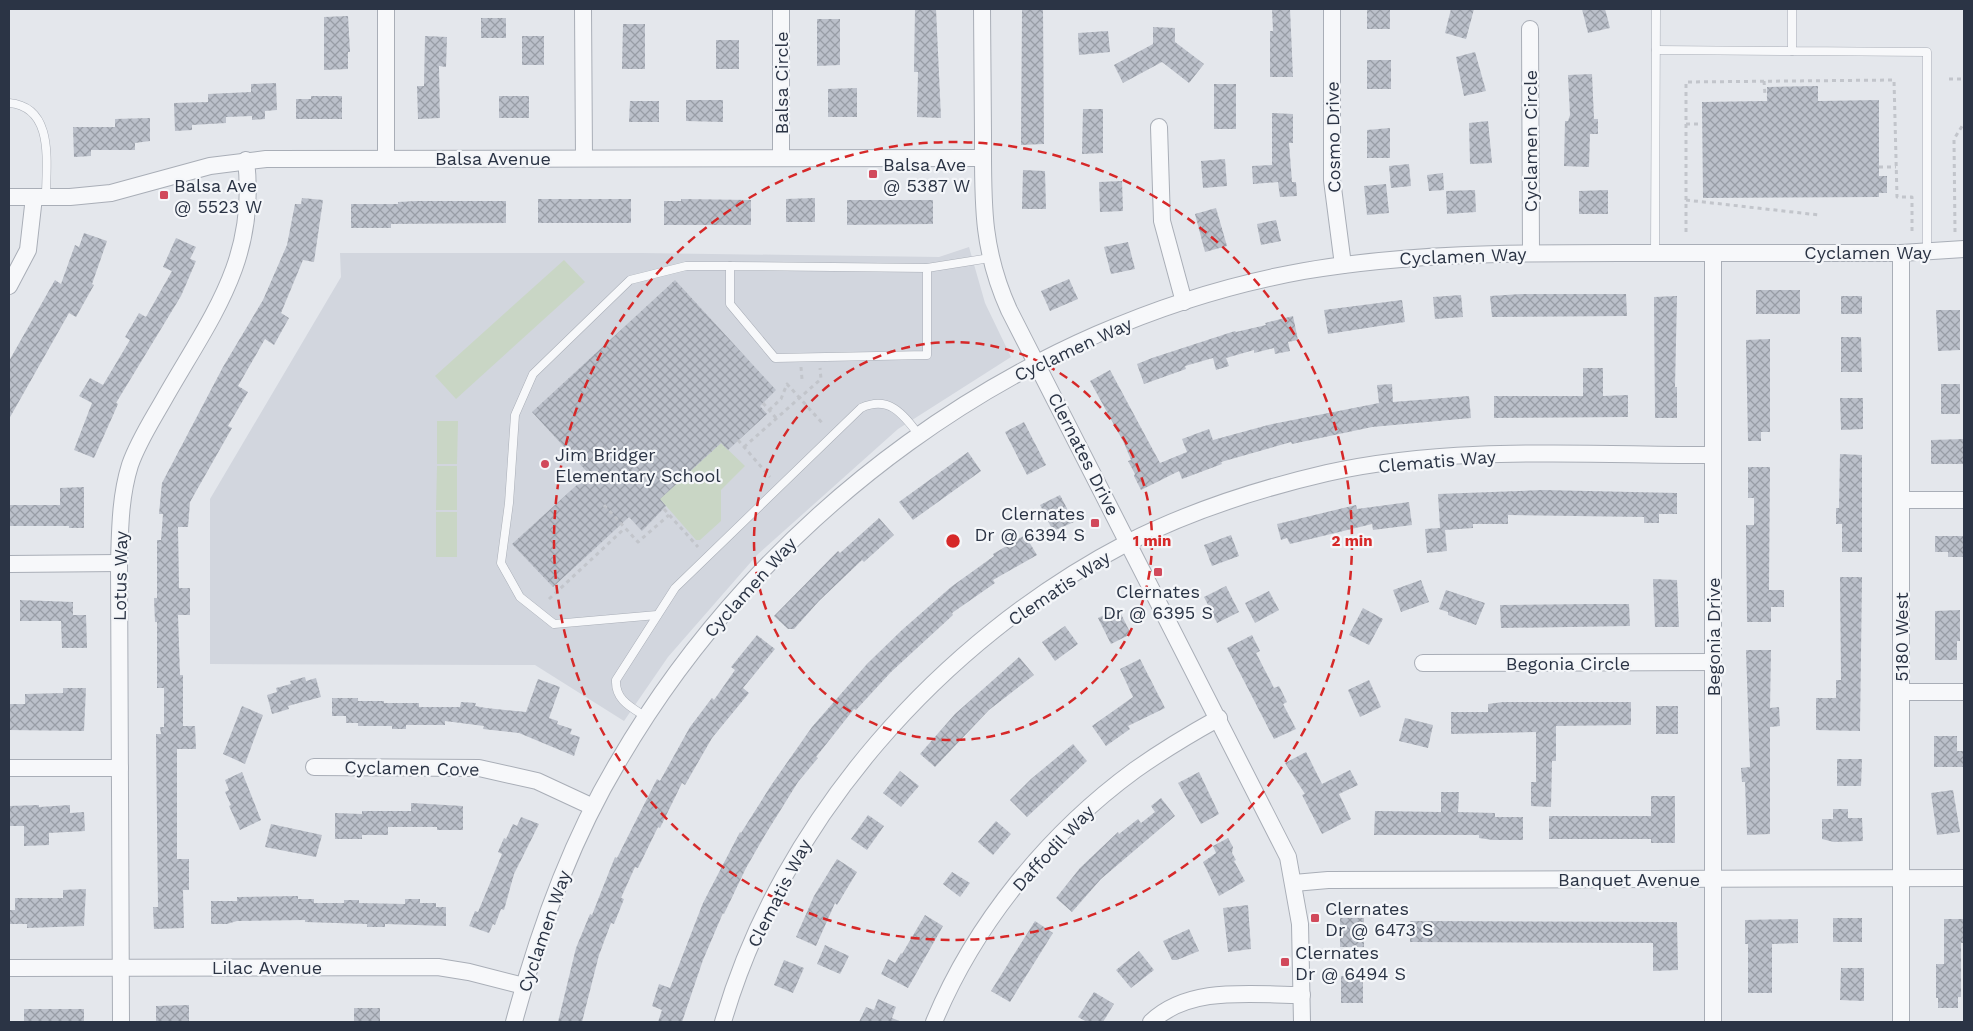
<svg xmlns="http://www.w3.org/2000/svg" width="1973" height="1031" viewBox="0 0 1973 1031" font-family="'Work Sans',sans-serif">
<style>
.built{fill:#d2d6de}
.green{fill:#c9d6c5}
.building{fill:url(#building-cross-hatch)}
.lines{fill:none;stroke-linecap:round;stroke-linejoin:round}
.lane-casing{stroke:#a9aeb7;stroke-width:9}
.street-casing{stroke:#a9aeb7;stroke-width:18}
.path{stroke:#c2c5cb;stroke-width:3;stroke-dasharray:4 4;stroke-linecap:butt}
.lane{stroke:#f7f8fa;stroke-width:8}
.street{stroke:#f7f8fa;stroke-width:16}
.ring{fill:none;stroke:#d62828;stroke-width:2.5;stroke-dasharray:9 6}
.poi-dot{fill:#d1495b;stroke:#f4f6f9;stroke-width:2}
.labels{text-anchor:middle;dominant-baseline:central;stroke-width:4.5;stroke-linejoin:round;paint-order:stroke}
.street-label{font-size:18px;fill:#2b3445;stroke:#f4f6f9}
.poi-label{font-size:18px;fill:#2b3445;stroke:#f4f6f9;text-anchor:start}
.centre{fill:#d62828;stroke:#f4f6f9;stroke-width:2.5}
.ring-label{font-size:15px;text-anchor:middle;font-weight:bold;fill:#d62828;stroke:#f4f6f9;stroke-width:4.5;stroke-linejoin:round;paint-order:stroke}
</style>
<defs>
<pattern id="building-cross-hatch" width="8" height="8" patternUnits="userSpaceOnUse" patternTransform="scale(1.25)"><rect width="8" height="8" fill="#bbc0ca"/><path d="M0 0l8 8M0 8l8-8" fill="none" stroke="#989da6"/></pattern>
</defs>
<rect width="100%" height="100%" fill="#e4e7ec"/>
<!-- built -->
<path class="built" d="M969,247l16,56 26,54 -113,72 -141,126 -89,102 -44,64 -89,-56 -325,-1v-165l131,-222 -1,-24h302l297,4z"/>
<!-- green -->
<g class="green">
<path d="M564,260l21,22 -129,117 -21,-23z"/>
<path d="M437,421h21l-1,43h-20z"/>
<path d="M721,443l24,23 -24,24v31l-21,19h-4l-36,-41z"/>
<path d="M437,466h20v44h-21z"/>
<rect x="436" y="512" width="21" height="45"/>
</g>
<!-- building -->
<g class="building">
<path d="M915,9h21l5,109 -24,-1 1,-45h-4z"/>
<path d="M1022,9h21l1,135 -23,1z"/>
<path d="M1272,9h18l3,68h-23v-46h3z"/>
<rect x="1367" y="9" width="23" height="20"/>
<path d="M1451,9h23l-8,30 -21,-6z"/>
<path d="M1582,9h23l5,19 -22,5z"/>
<path d="M348,16l2,36h-2v17l-24,1v-53z"/>
<rect x="481" y="18" width="25" height="20"/>
<path d="M817,19h23v46l-23,1z"/>
<path d="M623,24h22v45h-23z"/>
<path d="M1153,27l22,1v14l29,22 -15,19 -27,-21 -39,21 -9,-18 39,-21z"/>
<path d="M1108,31l2,21 -31,3 -1,-22z"/>
<path d="M425,36l22,1 -1,30 -7,-1 1,52 -22,1 -1,-33h7z"/>
<rect x="522" y="36" width="22" height="29"/>
<rect x="716" y="40" width="23" height="29"/>
<path d="M1475,52l11,39 -22,5 -8,-39z"/>
<rect x="1367" y="60" width="24" height="29"/>
<path d="M1592,74l2,45h4v15h-8l-1,33 -25,-1 1,-45h3l2,-6 -2,-40z"/>
<path d="M276,83l1,27 -12,1v8l-13,1v-4l-26,1v6l-34,2v5l-17,1 -1,-28 34,-1v-8l43,-2v-8z"/>
<rect x="1214" y="84" width="22" height="45"/>
<path d="M1818,86v15l61,-1v76h8v17h-8v4l-176,1 -1,-96 65,-1v-14z"/>
<path d="M857,88v29h-29v-28z"/>
<path d="M311,96h31v23h-46v-20h15z"/>
<rect x="499" y="96" width="30" height="22"/>
<path d="M686,100h37v22l-37,-1z"/>
<path d="M630,101h29v21h-30z"/>
<path d="M1083,109h20v44l-21,1z"/>
<path d="M1272,113l21,1v29h-4l3,39h4l1,14 -17,1 -2,-15 -25,2 -1,-18 20,-1z"/>
<path d="M150,118v23l-15,2v7h-44v6l-17,1 -1,-30h42v-8z"/>
<path d="M1488,121l4,42 -22,1 -1,-41z"/>
<path d="M1390,128v30h-23v-28z"/>
<path d="M1225,159l2,27 -24,2 -2,-27z"/>
<path d="M1409,164l2,22 -20,2 -2,-22z"/>
<path d="M1023,170l22,1 1,38h-24z"/>
<path d="M1443,173l1,17 -15,1 -2,-16z"/>
<path d="M1122,181l1,30 -23,1 -1,-30z"/>
<path d="M1386,184l3,29 -22,2 -3,-29z"/>
<path d="M1475,190l1,22 -29,2 -1,-23z"/>
<path d="M1608,190v24h-29v-23z"/>
<path d="M302,198l21,2 -9,62 -11,-2 -22,53 8,5 -15,27 -9,-6 -27,47 10,6 -20,34 4,2 -42,74 -2,25h-10l1,61h11v27h-12l2,60h3v51h12l1,23h-19v110h12v31h-6l1,38 -30,1 -1,-22h5l-2,-173h5l-1,-7h4v-39h-7v-66h-2l-1,-24h3v-58h4l2,-26h-4l3,-31 61,-116 40,-67 24,-55 8,-41h6z"/>
<path d="M815,198v24h-29v-23z"/>
<rect x="538" y="199" width="93" height="24"/>
<path d="M681,199l70,1v25h-87v-24h17z"/>
<path d="M847,200h86v24l-86,1z"/>
<path d="M416,201h90v22l-115,1v4h-40v-24h47v-2z"/>
<path d="M1216,208l11,38 -22,6 -10,-38z"/>
<path d="M1276,220l5,21 -20,4 -4,-21z"/>
<path d="M84,233l23,8 -15,43 2,1 -18,32 -7,-4 -60,106v-58l46,-81 6,4 14,-39 4,2z"/>
<path d="M176,238l20,9 -6,12 6,2 -15,35 -65,107 2,1 -24,54 -20,-8 18,-47 -13,-7 11,-18 13,7 27,-45 -5,-3 14,-24 7,4 26,-46 -9,-4z"/>
<path d="M1128,242l7,27 -24,5 -7,-27z"/>
<path d="M1069,279l9,20 -28,12 -9,-20z"/>
<path d="M675,280l101,110 -16,16 7,8 -39,36 -7,-7 -61,56 6,7 -24,25 -13,-14 -76,70 -41,-43 77,-70 -57,-62z"/>
<rect x="1756" y="290" width="44" height="24"/>
<path d="M1521,294h105l1,22 -135,1 -2,-21z"/>
<path d="M1461,295l2,22 -28,2 -2,-22z"/>
<path d="M1677,296l-2,91h2v31h-22l-1,-121z"/>
<rect x="1841" y="296" width="21" height="18"/>
<path d="M1402,300l3,22 -77,12 -4,-24z"/>
<path d="M1936,310h24v40l-22,1z"/>
<path d="M1293,316l5,24 -10,2 2,9 -15,3 -1,-6 -20,5v-3l-28,8 3,8 -13,4 -3,-12 -28,8 1,3 -42,15 -7,-20 15,-6 83,-27 1,1 30,-7 -1,-2z"/>
<path d="M1841,337h20l1,35h-21z"/>
<path d="M1770,339v93h-9v9h-13l-2,-101z"/>
<path d="M1583,368h20v28l25,-1v22l-134,1v-22h89z"/>
<path d="M1110,370l50,93 27,-11 -5,-13 27,-10 4,11 55,-15 111,-22 -2,-18 15,-1 1,18 76,-6 2,22 -99,9 -80,17 -1,-2 -70,20 1,2 -40,15 -3,-8 -38,19 -7,-14 1,-2 -7,-13 3,-1 -7,-17 -34,-62z"/>
<rect x="1941" y="384" width="19" height="30"/>
<path d="M1840,398h23v31l-22,1z"/>
<path d="M1024,422l22,43 -19,10 -22,-43z"/>
<path d="M1964,439v25h-33v-24z"/>
<path d="M968,452l13,19 -68,49 -14,-18z"/>
<path d="M1840,454l22,1v97h-20v-28h-6v-16h3z"/>
<path d="M1748,467h22l-1,123h15v17h-13v15h-24l-1,-97h8v-27h-6z"/>
<path d="M84,487v41h-15v-2h-60v-21h51v-17z"/>
<path d="M1543,490l134,3v21h-18v9h-15v-6l-136,-2v9h-35v4l-28,2 2,21 -20,2 -2,-24 15,-1 -2,-34z"/>
<path d="M1060,495l14,27 -21,9 -13,-26z"/>
<path d="M1409,502l3,23 -39,5 -1,-6 -82,20 -3,-6 -6,2 -4,-16 79,-19 1,4z"/>
<path d="M879,518l15,17 -30,27 -2,-2 -43,41 -25,28h-6l-14,-13 64,-65 2,2z"/>
<path d="M1025,535l12,20 -44,25 2,3 -43,30 1,2 -62,57 -35,38 -2,-1 -38,48 2,1 -20,24 -33,53 -19,33 -22,46 -1,-1 -20,47 -21,62h-24l4,-12 -10,-4 7,-22 11,4 33,-85 37,-71 1,1 31,-49 40,-57 55,-63 35,-34 49,-43 43,-31 -1,-2z"/>
<path d="M1231,535l8,21 -27,10 -8,-21z"/>
<path d="M1935,536h29v21h-16v-5h-13z"/>
<path d="M1840,577h22l-2,154 -44,-1v-32h20v-18h5z"/>
<path d="M1653,579l24,1 2,47h-24z"/>
<path d="M1421,580l8,22 -28,10 -8,-22z"/>
<path d="M1226,586l13,26 -22,11 -13,-26z"/>
<path d="M1446,590l39,13 -9,22 -28,-10v-3l-9,-3z"/>
<path d="M1269,591l10,19 -24,13 -10,-20z"/>
<path d="M20,600l53,2v13h13l1,33h-25l-1,-27h-41z"/>
<path d="M1589,604h40l1,22 -129,2 -1,-23z"/>
<path d="M1118,608l13,26 -20,10 -13,-26z"/>
<path d="M1363,608l20,11 -14,26 -20,-10z"/>
<path d="M1960,610v31h-3v19h-22v-49z"/>
<path d="M1065,626l13,18 -23,17 -13,-19z"/>
<path d="M757,635l18,14 -32,39 6,5 -37,45 -27,47 -3,-2 -22,45 -2,-1 -20,41 -3,-1 -14,31 3,1 -10,25 -3,-1 -12,32 -17,67h-24l18,-74 14,-34 2,1 23,-58 2,1 40,-79 3,2 30,-54 22,-29 2,2 21,-30 -4,-3z"/>
<path d="M1252,635l8,16 -4,2 18,35 5,-2 8,16 -4,2 13,25 -22,10 -47,-91z"/>
<path d="M1746,650h25l-1,58 9,-1 1,19 -10,1v107l-23,1 -2,-53h-3l-1,-14 9,-1z"/>
<path d="M1019,657l15,18 -45,35 -54,57 -15,-13 35,-40z"/>
<path d="M1140,659l25,49 -37,18 2,3 -24,17 -14,-20 41,-29 -13,-28z"/>
<path d="M305,677l1,4 10,-3 5,19 -33,9 1,3 -17,5 -5,-19 10,-3 -1,-4 15,-4 -1,-3z"/>
<path d="M538,679l22,8 -11,31 9,3 -1,3 15,5 -2,5 10,3 -6,19 -55,-23 -36,-4 1,-3 -39,-5v4h-39v4h-14v-3h-34v-3h-12v-7h-14v-18h26v3h26v2h35v4h41l1,-5 15,1 -1,3 11,2 40,4z"/>
<path d="M1369,680l12,27 -21,10 -12,-27z"/>
<path d="M63,688h23l-2,43 -75,-1v-26h16v-10l38,-1z"/>
<path d="M1503,702h128v23l-75,1v35h-4l-1,46 -20,-1v-24h5v-50l-85,2v-22h37v-8z"/>
<path d="M242,706l21,9 -18,49 -22,-10z"/>
<rect x="1656" y="706" width="22" height="28"/>
<path d="M1405,718l28,7 -5,23 -29,-7z"/>
<path d="M1934,736h23v15h7v16h-30z"/>
<path d="M1073,744l14,17 -60,56 -17,-17 21,-21z"/>
<path d="M1306,752l16,32 28,-14 8,15 -19,9 12,25 -29,15 -20,-39 3,-1 -20,-31z"/>
<path d="M1837,759h25l-1,27h-24z"/>
<path d="M900,771l19,15 -18,21 -18,-14z"/>
<path d="M242,772l19,48 -21,10 -11,-24 2,-1 -6,-13 4,-2 -4,-10z"/>
<path d="M1199,772l20,42 -18,10 -23,-41z"/>
<path d="M1953,790l7,42 -23,3 -6,-42z"/>
<path d="M1441,792h18l-1,20 37,1v4h28v23h-30l-14,-2v-3h-105l1,-24 66,1z"/>
<path d="M1651,796h24v47h-24v-4h-102v-23h102z"/>
<path d="M1161,798l14,18 -74,63 -29,33 -16,-14 24,-30 38,-36 1,2 19,-15 3,4 14,-11 -4,-6z"/>
<path d="M411,803l52,3v24h-26v-3h-49v8h-26v4h-27v-26l27,1v-3h49z"/>
<path d="M39,805v2l31,-2v8l14,-1 1,19 -36,2v12l-25,1v-20h-15v-20z"/>
<path d="M1833,809h15v9h14l1,23 -29,1 -12,-3v-20h11z"/>
<path d="M868,815l16,11 -17,24 -16,-11z"/>
<path d="M521,817l18,7 -25,50 -10,36 -3,-1 -6,16 -2,-1 -4,9 -20,-7 6,-15 3,1 24,-58 -4,-2 6,-14 2,1 7,-15 4,2z"/>
<path d="M996,821l15,13 -18,21 -15,-13z"/>
<path d="M271,824l51,11 -6,22 -51,-10z"/>
<path d="M1228,838l5,9 -1,6 4,7 -2,1 11,20 -26,15 -16,-34 13,-9 -3,-7z"/>
<path d="M837,859l20,13 -20,33 -2,-2 -19,43 -20,-9 18,-41z"/>
<path d="M952,872l18,11 -10,14 -17,-13z"/>
<path d="M86,889l-2,37 -57,2v-4h-17v-14h5v-12h48v-8z"/>
<path d="M298,896v3h16v4h30v-3h15v3l46,1v-5h15v4h16v4h10v19l-61,-2v3h-18v-3l-62,-2v-2l-68,1 -10,3h-16v-23h26v-4z"/>
<path d="M1248,905l3,44 -23,3 -5,-44z"/>
<path d="M925,915l18,11 -35,62 -27,-14 7,-15 7,4 6,-10 1,1z"/>
<rect x="1340" y="918" width="24" height="29"/>
<rect x="1833" y="918" width="29" height="24"/>
<path d="M1798,919v24l-26,1v49h-24v-49h-3v-24z"/>
<path d="M1944,919h20v24h-3v54h-3v11h-20v-10h-2v-34h8z"/>
<path d="M1035,921l18,12 -43,69 -19,-11z"/>
<path d="M1410,921l267,1 1,48 -25,1v-28l-243,-1z"/>
<path d="M1189,929l10,22 -22,9h-5l-9,-19z"/>
<path d="M825,945l24,11 -9,18 -23,-10z"/>
<path d="M1139,951l15,19 -23,18 -15,-18z"/>
<path d="M784,960l20,8 -11,25 -19,-8z"/>
<path d="M1841,968h23v33l-24,-1z"/>
<rect x="1341" y="976" width="22" height="27"/>
<path d="M1094,992l20,12 -11,18h-16l-9,-5z"/>
<path d="M878,999l18,8 -4,11 10,4h-43l7,-15 8,3z"/>
<path d="M189,1005v17h-33v-16z"/>
<rect x="354" y="1008" width="26" height="14"/>
<rect x="24" y="1009" width="60" height="13"/>
</g>
<g class="lines">
<!-- lane casing -->
<g class="lane-casing">
<g id="lane">
<path d="M1792,9v42l135,1v200"/>
<path d="M1656,50l136,1"/>
<path d="M9,103c46,4 37,60 37,94"/>
<path d="M1655,253l1,-244"/>
<path d="M927,268v87l-152,3 -45,-54v-38l197,2 63,-10"/>
<path d="M657,615l-103,9 -34,-27 -19,-34 8,-60 6,-88 18,-41 97,-94 56,-14h44"/>
<path d="M646,717c-15,-10 -31,-17 -30,-37l59,-92 186,-180c28,-13 42,6 58,27"/>
</g>
</g>
<!-- street casing -->
<g class="street-casing">
<g id="street">
<path d="M386,9v149"/>
<path d="M583,9l1,149"/>
<path d="M982,9c0,42 1,84 1,126 0,66 -2,113 26,175l279,547 12,67 2,98"/>
<path d="M1332,9v171l11,85"/>
<path d="M1530,29l1,224"/>
<path d="M1159,127l3,94 22,81"/>
<path d="M781,158v-149"/>
<path d="M9,197h61l41,-4 99,-27 56,-7 717,-1"/>
<path d="M1713,253v769"/>
<path d="M1901,253v769"/>
<path d="M9,286l19,-36 6,-53"/>
<path d="M1901,500h63"/>
<path d="M9,564l110,-1"/>
<path d="M1423,663l290,-1"/>
<path d="M1901,692h63"/>
<path d="M314,767l165,1 58,13 56,26"/>
<path d="M9,768h111"/>
<path d="M1294,883l34,-3 636,-2"/>
<path d="M9,968l429,-1 31,5 55,14"/>
<path d="M121,1022l-2,-459c1,-33 1,-66 11,-98 8,-23 21,-43 33,-64 47,-83 95,-140 83,-241"/>
<path d="M514,1022c24,-90 56,-180 104,-260 144,-248 402,-440 686,-491 105,-18 209,-18 315,-18 94,0 188,0 282,0l63,-4"/>
<path d="M723,1022c59,-203 218,-382 404,-479 63,-32 131,-54 200,-70 125,-28 258,-18 386,-18"/>
<path d="M934,1022c41,-99 115,-189 201,-252 27,-19 55,-36 84,-52"/>
<path d="M1151,1022c39,-37 101,-27 151,-27"/>
</g>
</g>
<!-- path -->
<g class="path">
<path d="M1949,79h15"/>
<path d="M1764,81l1,14 2,1"/>
<path d="M1686,124h16"/>
<path d="M1879,167h17"/>
<path d="M1686,200l133,15"/>
<path d="M1686,232v-150l208,-2 3,117h15v35"/>
<path d="M1955,232l-1,-93 10,-16"/>
<path d="M801,367l1,12"/>
<path d="M763,403l13,15"/>
<path d="M769,410l12,-11 6,-15 37,41"/>
<path d="M738,440l32,37"/>
<path d="M744,447l77,-68 -1,-11"/>
<path d="M604,505l34,37 31,-27"/>
<path d="M664,509l34,38"/>
<path d="M549,599l76,-71"/>
</g>
<!-- lane -->
<use href="#lane" class="lane"/>
<!-- street -->
<use href="#street" class="street"/>
</g>
<!-- distance rings -->
<g class="ring">
<circle cx="953" cy="541" r="199"/>
<circle cx="953" cy="541" r="399"/>
</g>
<!-- markers -->
<g class="poi-dot">
<rect x="868" y="169" width="10" height="10" rx="2.5"/>
<rect x="159" y="190" width="10" height="10" rx="2.5"/>
<circle cx="545" cy="464" r="5"/>
<rect x="1090" y="518" width="10" height="10" rx="2.5"/>
<rect x="1153" y="567" width="10" height="10" rx="2.5"/>
<rect x="1310" y="913" width="10" height="10" rx="2.5"/>
<rect x="1280" y="957" width="10" height="10" rx="2.5"/>
</g>
<g class="labels">
<!-- street labels -->
<g class="street-label">
<text transform="translate(781 83) rotate(-90)">Balsa Circle</text>
<text transform="translate(1333 137) rotate(-91)">Cosmo Drive</text>
<text transform="translate(1530 141) rotate(-90)">Cyclamen Circle</text>
<text x="493" y="158">Balsa Avenue</text>
<text x="1868" y="252">Cyclamen Way</text>
<text transform="translate(1463 256) rotate(-2)">Cyclamen Way</text>
<text transform="translate(1073 349) rotate(-25)">Cyclamen Way</text>
<text transform="translate(1084 454) rotate(63)">Clernates Drive</text>
<text transform="translate(1437 461) rotate(-5)">Clematis Way</text>
<text transform="translate(120 576) rotate(-89)">Lotus Way</text>
<text transform="translate(750 587) rotate(-48)">Cyclamen Way</text>
<text transform="translate(1059 588) rotate(-34)">Clematis Way</text>
<text transform="translate(1713 637) rotate(-90)">Begonia Drive</text>
<text transform="translate(1901 637) rotate(-90)">5180 West</text>
<text x="1568" y="663">Begonia Circle</text>
<text transform="translate(412 768) rotate(1)">Cyclamen Cove</text>
<text transform="translate(1053 848) rotate(-47)">Daffodil Way</text>
<text x="1629" y="879">Banquet Avenue</text>
<text transform="translate(779 893) rotate(-63)">Clematis Way</text>
<text transform="translate(544 931) rotate(-71)">Cyclamen Way</text>
<text x="267" y="967">Lilac Avenue</text>
</g>
<!-- poi labels -->
<g class="poi-label">
<text x="883" y="164">Balsa Ave<tspan x="883" dy="21">@ 5387 W</tspan></text>
<text x="174" y="185">Balsa Ave<tspan x="174" dy="21">@ 5523 W</tspan></text>
<text x="555" y="454">Jim Bridger<tspan x="555" dy="21">Elementary School</tspan></text>
<text x="1085" y="513" text-anchor="end">Clernates<tspan x="1085" dy="21">Dr @ 6394 S</tspan></text>
<text x="1158" y="591" text-anchor="middle">Clernates<tspan x="1158" dy="21">Dr @ 6395 S</tspan></text>
<text x="1325" y="908">Clernates<tspan x="1325" dy="21">Dr @ 6473 S</tspan></text>
<text x="1295" y="952">Clernates<tspan x="1295" dy="21">Dr @ 6494 S</tspan></text>
</g>
</g>
<circle cx="953" cy="541" r="8" class="centre"/>
<g class="ring-label">
<text x="1152" y="546">1 min</text>
<text x="1352" y="546">2 min</text>
</g>
<!-- border -->
<rect width="1973" height="1031" fill="none" stroke="#2b3445" stroke-width="20"/>
</svg>
